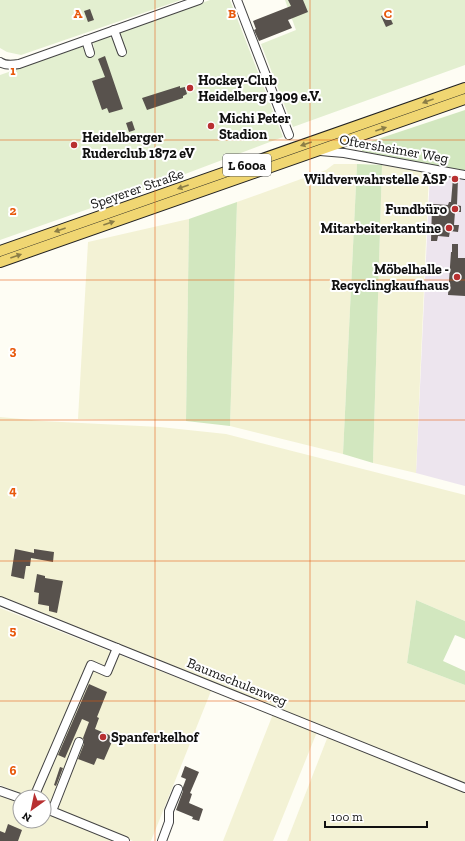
<svg xmlns="http://www.w3.org/2000/svg" width="465" height="841" viewBox="0 0 465 841" font-family="'Zilla Slab',serif">
<style>
.industrial{fill:#ede5ee}
.farmland{fill:#f3f2d5}
.green{fill:#d2e7bf}
.pitch{fill:#e3efd0}
.building{fill:#58524d}
.lines{fill:none;stroke-linecap:round;stroke-linejoin:round}
.minor-casing{stroke:#434343;stroke-width:10}
.major-casing{stroke:#212121;stroke-width:12}
.minor{stroke:#fff;stroke-width:8}
.major{stroke:#f0d672;stroke-width:10}
.oneway{fill:#8b7d46}
.grid{fill:none;stroke:#e8590c;stroke-width:1;stroke-opacity:0.55}
.poi-dot{fill:#b83031;stroke:#fff;stroke-width:1.5}
.labels{text-anchor:middle;dominant-baseline:central;stroke-width:4;stroke-linejoin:round;paint-order:stroke}
.shield{fill:#fff;stroke:#585858;stroke-width:1}
.shield-label{font-size:13px;font-weight:bold;fill:#101010}
.poi-label{font-size:14px;font-weight:bold;fill:#101010;stroke:#fff;text-anchor:start}
.street-label{font-size:14px;fill:#101010;stroke:#fff}
.grid-label{font-size:13px;text-anchor:middle;font-weight:bold;fill:#e8590c;stroke:#fff;stroke-width:4;stroke-linejoin:round;paint-order:stroke}
</style>
<rect width="100%" height="100%" fill="#fefdf4"/>
<!-- industrial -->
<path class="industrial" d="M430,172l35,6v308l-49,-13z"/>
<!-- farmland -->
<g class="farmland">
<path d="M334,164h23l-14,290 -113,-28 7,-224 89,-32z"/>
<path d="M382,165l47,7 -13,301 -43,-10z"/>
<path d="M189,219l-3,202 -108,-2 10,-177 92,-21z"/>
<path d="M0,417l42,4 118,6 66,7 239,61v126l-49,-21 -9,63 58,22v99l-465,-187z"/>
<path d="M0,608l211,83 -60,150h-18l-89,-38v-6h-14l-30,-12z"/>
<path d="M273,714l44,18 -44,109h-50z"/>
<path d="M328,736l137,55v50h-178z"/>
<path d="M0,795l20,8v18h24v-8l72,28h-116z"/>
</g>
<!-- green -->
<g class="green">
<path d="M465,110v61l-48,-7 -55,-13 1,-7z"/>
<path d="M357,164l25,1 -9,298 -30,-9z"/>
<path d="M237,202l-7,224 -44,-5 3,-202z"/>
<path d="M416,600l49,21v18l-10,-4 -12,26 22,10v14l-58,-22z"/>
</g>
<!-- pitch -->
<g class="pitch">
<path d="M0,0h181l-160,55 -14,-3 -7,-4z"/>
<path d="M210,0h20l53,137 -135,51 -148,52v-165l84,-29 2,4 8,-2 -1,-6 15,-6 5,3 6,-2 1,-5z"/>
<path d="M285,0h180v65l-172,62 -32,-83 35,-14z"/>
</g>
<!-- building -->
<g class="building">
<path d="M288,0h15l5,12 -20,8 4,8 -33,13 -5,-11 2,-1 -3,-8 38,-15z"/>
<path d="M90,9l4,11 -6,2 -4,-11z"/>
<path d="M388,13l5,11 -7,3 -5,-11z"/>
<path d="M105,56l18,53 -14,4 -2,-5 -5,2 -10,-29 13,-4 -7,-18z"/>
<path d="M180,86v2l5,-1 2,7 -4,2v2l-36,12 -5,-12z"/>
<path d="M132,121l3,9 -6,2 -3,-9z"/>
<path d="M453,178l5,1 -1,26 4,1v6h-6l-1,13h5l-1,7 -8,-1 -1,6 -11,-1 -1,5h-6l1,-35 1,1v-3l15,1 1,-3h2z"/>
<path d="M452,244h6v14h7v38l-17,-1 3,-43h1z"/>
<path d="M15,549l19,4v-4l20,3 -1,10 -22,-4 -1,8h-4l-2,13 -13,-3z"/>
<path d="M37,574l8,2v2l18,3 -6,32 -8,-2v-5l-11,-2 1,-11 -5,-1z"/>
<path d="M89,684l18,8 -10,25 2,1 -4,11 19,8 -10,23 -7,-2 -3,7 -16,-6 6,-15v-3l-1,-3 6,-16 -7,-3 -17,39 -7,-3z"/>
<path d="M185,766l14,6 -9,21 2,1 -3,9 14,6 -4,12 -7,-2 1,-2 -17,-7 7,-19v-4l3,-8 -5,-2z"/>
<path d="M60,767l3,1 -7,18 -2,-1z"/>
<path d="M8,824l14,6 -4,11h-18v-10l5,2z"/>
</g>
<g class="lines">
<!-- minor casing -->
<g class="minor-casing">
<g id="minor">
<path d="M237,0l52,135"/>
<path d="M114,30l8,22"/>
<path d="M86,40l4,13"/>
<path d="M0,62c5,4 13,3 19,2l180,-64"/>
<path d="M320,151l24,2 121,22"/>
<path d="M0,601l465,187"/>
<path d="M0,791l20,7"/>
<path d="M34,797l57,-132 16,7 10,-24"/>
<path d="M44,808l81,33"/>
<path d="M52,811l27,-69"/>
<path d="M162,841l7,-19v-11l9,-22"/>
</g>
</g>
<!-- major casing -->
<g class="major-casing">
<g id="major">
<path d="M0,251l465,-163"/>
<path d="M0,262l465,-163"/>
</g>
</g>
<!-- minor -->
<use href="#minor" class="minor"/>
<!-- major -->
<use href="#major" class="major"/>
</g>
<!-- one-way arrows -->
<defs><path id="oneway-solid" d="M-6-.8H1V-3.2L6.5 0L1 3.2V.8H-6Z"/></defs>
<g class="oneway">
<use href="#oneway-solid" transform="translate(428 101) rotate(160)"/>
<use href="#oneway-solid" transform="translate(381 129) rotate(-19)"/>
<use href="#oneway-solid" transform="translate(306 144) rotate(161)"/>
<use href="#oneway-solid" transform="translate(183 187) rotate(161)"/>
<use href="#oneway-solid" transform="translate(109 223) rotate(-19)"/>
<use href="#oneway-solid" transform="translate(60 230) rotate(161)"/>
<use href="#oneway-solid" transform="translate(16 256) rotate(-19)"/>
</g>
<!-- grid -->
<path class="grid" d="M155,0v841M310,0v841M0,140h465M0,280h465M0,420h465M0,561h465M0,701h465"/>
<!-- markers -->
<g class="poi-dot">
<circle cx="190" cy="88" r="4"/>
<circle cx="211" cy="126" r="4"/>
<circle cx="74" cy="145" r="4"/>
<circle cx="455" cy="179" r="4"/>
<circle cx="455" cy="209" r="4"/>
<circle cx="449" cy="228" r="4"/>
<circle cx="457" cy="277" r="4"/>
<circle cx="103" cy="737" r="4"/>
</g>
<g class="labels">
<!-- shield labels -->
<rect class="shield" x="223" y="154" width="48" height="22" rx="3"/>
<g class="shield-label">
<text x="247" y="165">L 600a</text>
</g>
<!-- poi labels -->
<g class="poi-label">
<text x="198" y="80">Hockey-Club<tspan x="198" dy="16">Heidelberg 1909 e.V.</tspan></text>
<text x="219" y="118">Michi Peter<tspan x="219" dy="16">Stadion</tspan></text>
<text x="82" y="137">Heidelberger<tspan x="82" dy="16">Ruderclub 1872 eV</tspan></text>
<text x="447" y="179" text-anchor="end">Wildverwahrstelle ASP</text>
<text x="447" y="209" text-anchor="end">Fundbüro</text>
<text x="441" y="228" text-anchor="end">Mitarbeiterkantine</text>
<text x="449" y="269" text-anchor="end">Möbelhalle -<tspan x="449" dy="16">Recyclingkaufhaus</tspan></text>
<text x="111" y="737">Spanferkelhof</text>
</g>
<!-- street labels -->
<g class="street-label">
<text transform="translate(394 149) rotate(10)">Oftersheimer Weg</text>
<text transform="translate(137 189) rotate(-19)">Speyerer Straße</text>
<text transform="translate(237 682) rotate(22)">Baumschulenweg</text>
</g>
</g>
<g class="grid-label">
<text x="78" y="18">A</text>
<text x="232" y="18">B</text>
<text x="388" y="18">C</text>
<text x="13" y="75">1</text>
<text x="13" y="215">2</text>
<text x="13" y="355">3</text>
<text x="13" y="495">4</text>
<text x="13" y="635">5</text>
<text x="13" y="775">6</text>
</g>
<!-- north arrow -->
<g transform="translate(32 809) rotate(213)"><circle r="19" fill="#ffffff" stroke="#9f9f9f"/>
<path d="M0-3L7 15L0 10L-7 15Z" fill="#b83031"/>
<text y="-6" font-size="11" font-weight="bold" text-anchor="middle" fill="#101010">N</text>
</g>
<!-- scale -->
<path d="M325 821v6h102v-6" fill="none" stroke="#101010" stroke-width="2"/>
<text x="331" y="821" font-size="12" fill="#101010" stroke="#ffffff" stroke-width="3" paint-order="stroke">100 m</text>
</svg>
